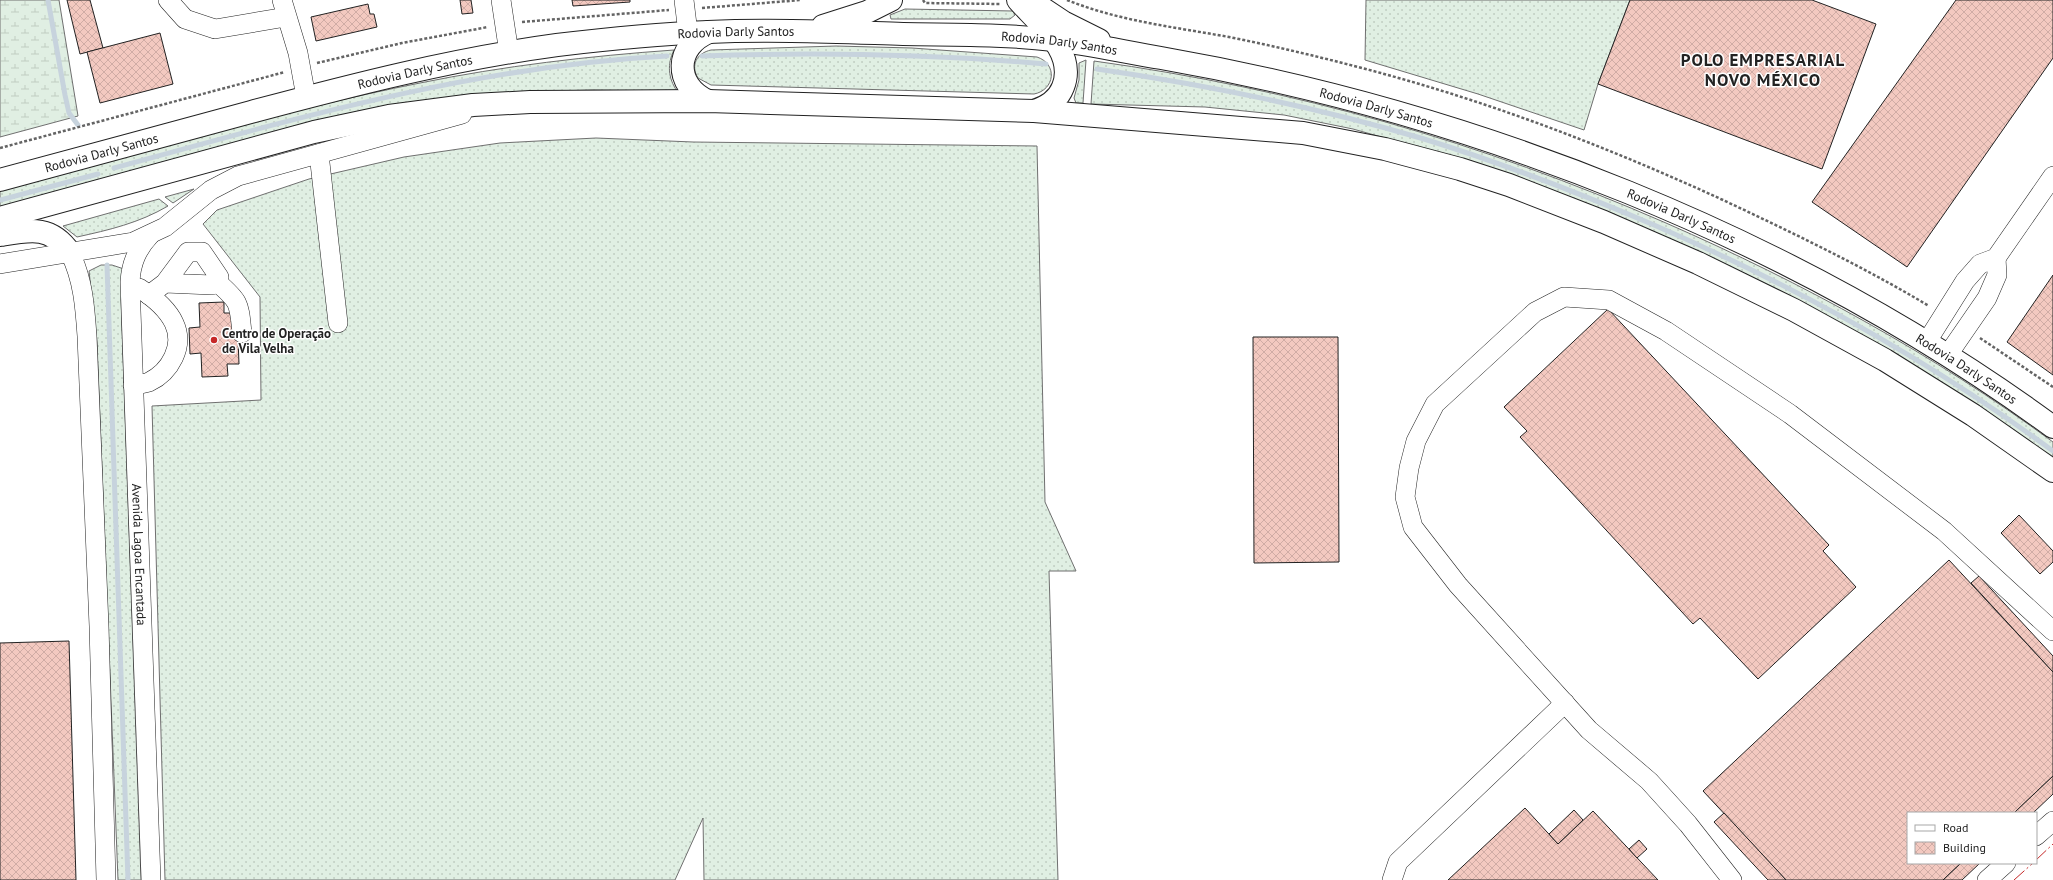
<svg xmlns="http://www.w3.org/2000/svg" width="2053" height="880" viewBox="0 0 2053 880" font-family="'PT Sans',sans-serif">
<style>
.grass{fill:url(#grass-dots);stroke:#6f6f6f}
.wetland{fill:url(#wetland-marsh);stroke:#6f6f6f}
.lines{fill:none;stroke-linecap:round;stroke-linejoin:round}
.stream{stroke:#c7d3dd;stroke-width:5}
.building{fill:url(#building-cross-hatch);stroke:#222}
.minor-casing{stroke:#222;stroke-width:20}
.major-casing{stroke:#222;stroke-width:24}
.path{stroke:#646464;stroke-width:2.5;stroke-dasharray:3 2;stroke-linecap:butt}
.minor{stroke:#fff;stroke-width:19}
.major{stroke:#fff;stroke-width:22}
.power{stroke:#c62828;stroke-width:1;stroke-dasharray:14 3 2 3;stroke-linecap:butt}
.poi-dot{fill:#c62828;stroke:#fff;stroke-width:1.5}
.labels{text-anchor:middle;dominant-baseline:central;stroke-width:3;stroke-linejoin:round;paint-order:stroke}
.street-label{font-size:13px;fill:#222;stroke:#fff}
.poi-label{font-size:13px;font-weight:bold;fill:#222;stroke:#fff;text-anchor:start}
.district-label{font-size:17px;font-weight:bold;letter-spacing:1px;fill:#222;stroke:#fff}
</style>
<defs>
<pattern id="grass-dots" width="8" height="8" patternUnits="userSpaceOnUse"><rect width="8" height="8" fill="#e0efe3"/><path d="M2 2h.1M6 6h.1" fill="none" stroke="#c0cdc2" stroke-width="1.8" stroke-linecap="round"/></pattern>
<pattern id="wetland-marsh" width="20" height="14" patternUnits="userSpaceOnUse"><rect width="20" height="14" fill="#e0efe3"/><path d="M1 5h8M5 5V1M11 12h8M15 12V8" fill="none" stroke="#c0cdc2"/></pattern>
<pattern id="building-cross-hatch" width="8" height="8" patternUnits="userSpaceOnUse"><rect width="8" height="8" fill="#f3c9c0"/><path d="M0 0l8 8M0 8l8-8" fill="none" stroke="#d0aca5"/></pattern>
</defs>
<rect width="100%" height="100%" fill="#fff"/>
<!-- grass -->
<g class="grass">
<path d="M1366,0h264l-32,84 -14,46 -106,-36 -113,-34z"/>
<path d="M905,9l108,2 2,4 -5,4h-119l-1,-4z"/>
<path d="M836,46l76,2 125,9c21,7 18,33 -3,37l-323,-9 -13,-7c-8,-13 -1,-25 13,-28z"/>
<path d="M674,50c-7,14 -6,28 3,41l-85,-1 -72,2 -520,117v-18c139,-37 278,-80 420,-108 83,-17 169,-27 254,-33z"/>
<path d="M1086,60l-3,43h-7l-2,-5 5,-18v-17z"/>
<path d="M1094,61c202,28 386,81 572,162 137,60 267,131 387,219v17l-74,-52 -516,-247 -110,-31 -69,-14 -79,-8 -114,-3z"/>
<path d="M596,138l97,4 344,4 8,356 31,69h-27l9,309h-354l-1,-62 -28,62h-510l-13,-474 109,-6 -1,-103 -57,-73 14,-14 92,-31 95,-22 96,-14z"/>
<path d="M194,189l-21,14 -8,-6z"/>
<path d="M159,199l9,7c-29,17 -59,24 -91,31l-14,-11z"/>
<path d="M101,265h11l12,4 -3,31 20,580h-23l-21,-538 -8,-71z"/>
</g>
<!-- wetland -->
<path class="wetland" d="M0,0h59l19,116 -78,21z"/>
<g class="lines">
<!-- stream -->
<g class="stream">
<path d="M48,0l17,95 4,18 9,12"/>
<path d="M702,56c115,-4 229,-2 344,8"/>
<path d="M1097,69c110,16 220,38 327,70 78,24 155,54 230,86 141,61 275,135 399,226"/>
<path d="M114,168c183,-50 363,-102 553,-112"/>
<path d="M0,200l98,-26"/>
<path d="M107,265l21,615"/>
</g>
</g>
<!-- building -->
<g class="building">
<path d="M67,0h23l13,48 -23,6z"/>
<path d="M460,0h11l2,13 -11,1z"/>
<path d="M572,0h58v2l-57,4z"/>
<path d="M1630,0h182l64,24 -54,145 -224,-85z"/>
<path d="M1956,0h97v58l-146,209 -95,-65z"/>
<path d="M368,4l2,10h4l3,13 -61,14 -5,-24z"/>
<path d="M160,33l13,51 -73,19 -13,-51z"/>
<path d="M2053,275v100l-46,-33z"/>
<path d="M224,302v11h13l2,51h-12l1,12 -26,1 -1,-24 -11,1 -1,-26 11,-1 -1,-24z"/>
<path d="M1608,309l221,236 -6,6 33,36 -98,92 -58,-61 -7,6 -173,-187 7,-6 -23,-24z"/>
<path d="M1253,337h85l1,225 -85,1z"/>
<path d="M2019,515l34,36v11l-13,12 -39,-41z"/>
<path d="M1949,560l104,112v104l-39,37h-106v50h53l-18,17h-157l-83,-89z"/>
<path d="M1979,576l74,80v16l-82,-89z"/>
<path d="M69,641l7,239h-76v-237z"/>
<path d="M2053,776v18l-20,19h-19z"/>
<path d="M1525,808l33,36 35,-33 65,69h-210z"/>
<path d="M1574,810l9,10 -25,24 -9,-10z"/>
<path d="M1724,813l62,67h-18l-54,-58z"/>
<path d="M1639,840l8,9 -10,9 -8,-9z"/>
<path d="M1961,863h19l-18,17h-19z"/>
</g>
<g class="lines">
<!-- minor casing -->
<g class="minor-casing">
<g id="minor">
<path d="M168,0l17,19 30,10 71,-12"/>
<path d="M282,0l16,53 8,44"/>
<path d="M501,0l8,53"/>
<path d="M684,0l4,33"/>
<path d="M319,154l19,169"/>
<path id="s1" d="M150,235c-13,14 -19,28 -20,47l21,598"/>
<path d="M70,253c13,26 15,54 17,83l12,290 7,254"/>
<path d="M0,264l133,-22 32,-15 46,-37 27,-14 224,-62"/>
<path d="M217,282c23,20 22,21 25,51"/>
<path d="M149,295l16,-12 23,-31h14l17,25 -2,5 -5,3 -47,-2"/>
<path d="M1926,343l39,-62 15,-17 16,-6 57,-82"/>
<path d="M1947,356l40,-58 10,-23 -1,-17"/>
<path d="M133,385c5,-1 11,-1 16,-3 21,-10 36,-36 25,-59 -7,-15 -21,-26 -35,-35"/>
<path d="M2036,836l17,-15"/>
<path d="M1392,880l6,-18 167,-159"/>
<path d="M1732,880l-44,-56 -39,-43 -60,-51 -131,-145 -45,-58 -8,-30 4,-29 7,-27 19,-37 100,-92 29,-15 45,3 57,31 124,83 154,117 109,100"/>
<path d="M1987,880l19,-17"/>
</g>
</g>
<!-- major casing -->
<g class="major-casing">
<g id="major">
<path d="M1018,0c20,23 59,52 45,87 -5,13 -16,20 -29,24"/>
<path d="M1030,0l33,22 36,18"/>
<path d="M823,26l44,-14 24,-12"/>
<path d="M708,101c-35,-16 -33,-55 1,-69"/>
<path id="s2" d="M0,180c84,-23 167,-45 251,-68 101,-27 202,-53 306,-67 50,-6 101,-11 151,-13 65,-3 130,0 195,2 50,1 101,0 151,6 36,4 71,12 107,18 314,55 634,180 892,369"/>
<path d="M0,218l314,-86 75,-16 84,-11 57,-3 178,-1 326,10 269,22 82,16 75,20 49,16 95,37 94,41 96,47 91,50 88,55 80,56"/>
<path d="M0,235c30,-5 51,-10 70,18"/>
</g>
</g>
<!-- path -->
<g class="path">
<path d="M923,0l2,3 75,1"/>
<path d="M1067,0c52,21 107,27 162,37 50,10 99,22 148,35 119,32 235,77 346,128 70,33 139,66 206,106"/>
<path d="M702,8l99,-8"/>
<path d="M522,22l147,-12"/>
<path d="M317,63l85,-20 86,-16"/>
<path d="M0,148l285,-76"/>
<path d="M1980,338l73,49"/>
</g>
<!-- minor -->
<use href="#minor" class="minor"/>
<!-- major -->
<use href="#major" class="major"/>
<!-- power -->
<g class="power">
<path d="M2036,860l17,-16"/>
<path d="M2014,880l19,-17"/>
</g>
</g>
<!-- markers -->
<circle class="poi-dot" cx="214" cy="340" r="4"/>
<g class="labels">
<!-- street labels -->
<g class="street-label">
<text stroke="none"><textPath href="#s2" startOffset="753">Rodovia Darly Santos</textPath></text>
<text stroke="none"><textPath href="#s2" startOffset="1077">Rodovia Darly Santos</textPath></text>
<text stroke="none"><textPath href="#s2" startOffset="429">Rodovia Darly Santos</textPath></text>
<text stroke="none"><textPath href="#s2" startOffset="1401">Rodovia Darly Santos</textPath></text>
<text stroke="none"><textPath href="#s2" startOffset="105">Rodovia Darly Santos</textPath></text>
<text stroke="none"><textPath href="#s2" startOffset="1725">Rodovia Darly Santos</textPath></text>
<text stroke="none"><textPath href="#s2" startOffset="2049">Rodovia Darly Santos</textPath></text>
<text stroke="none"><textPath href="#s1" startOffset="325">Avenida Lagoa Encantada</textPath></text>
</g>
<!-- poi labels -->
<g class="poi-label">
<text x="222" y="333">Centro de Operação<tspan x="222" dy="15">de Vila Velha</tspan></text>
</g>
<!-- district labels -->
<g class="district-label">
<text x="1763" y="60">POLO EMPRESARIAL<tspan x="1763" dy="20">NOVO MÉXICO</tspan></text>
</g>
</g>
<!-- legend -->
<rect x="1907" y="812" width="130" height="52" fill="#ffffff" stroke="#a7a7a7"/>
<rect x="1915" y="825" width="20" height="6" fill="#ffffff" stroke="#a7a7a7"/>
<text x="1943" y="832" font-size="12" fill="#222222">Road</text>
<rect x="1915" y="842" width="20" height="12" fill="url(#building-cross-hatch)" stroke="#a7a7a7"/>
<text x="1943" y="852" font-size="12" fill="#222222">Building</text>
</svg>
